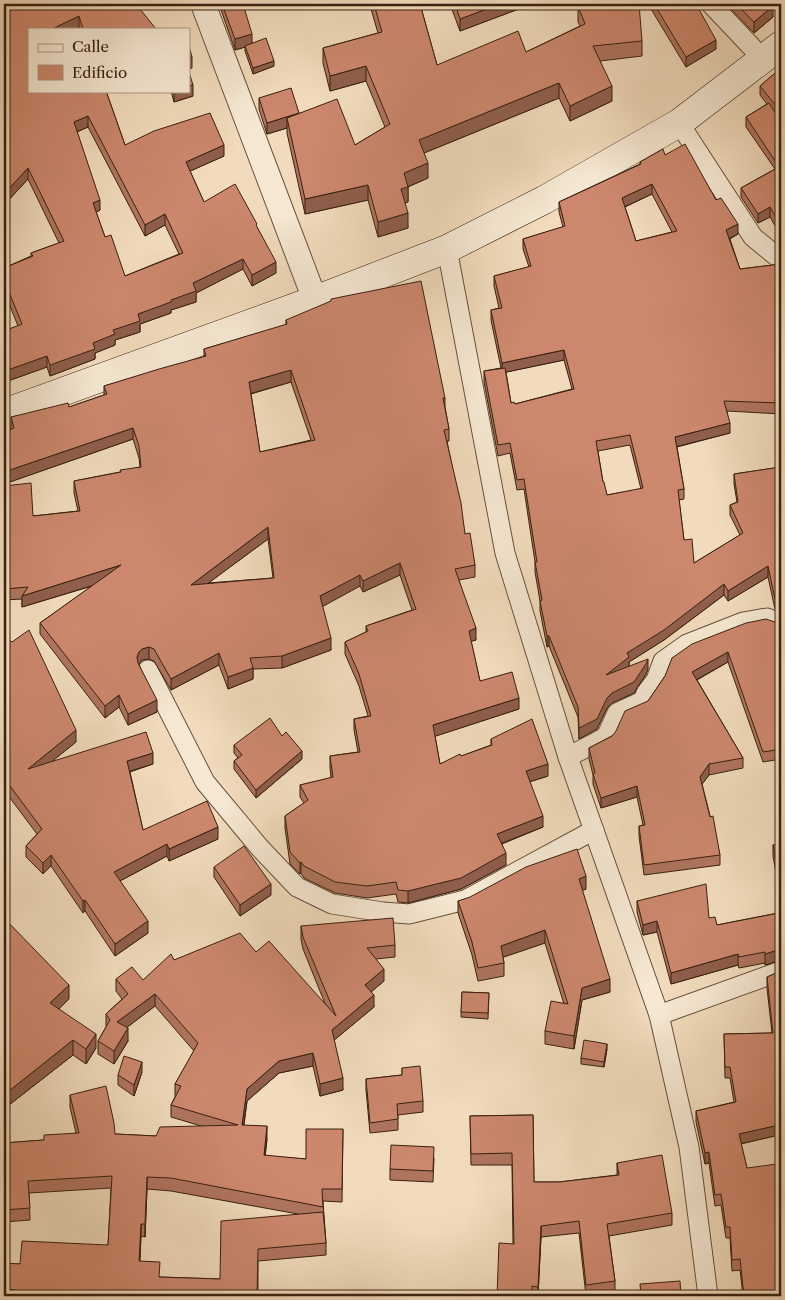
<svg xmlns="http://www.w3.org/2000/svg" width="785" height="1300" viewBox="0 0 785 1300" font-family="'Libre Caslon Text',serif">
<style>
.lines{fill:none;stroke-linecap:round;stroke-linejoin:round}
.minor-casing{stroke:#674f3b;stroke-width:21}
.tertiary-casing{stroke:#674f3b;stroke-width:26}
.secondary-casing{stroke:#392010;stroke-width:29}
.minor{stroke:#f6e8d3;stroke-width:19}
.tertiary{stroke:#f6e8d3;stroke-width:24}
.secondary{stroke:#f6e8d3;stroke-width:28}
.wall{fill:#af745e;stroke:#392010;fill-rule:evenodd}
.shaded-wall{fill:#8f5e4c;stroke:#392010}
.building{fill:#cc876d;stroke:#392010;fill-rule:evenodd}
</style>
<rect width="100%" height="100%" fill="#f1dbbc"/>
<filter id="stains"><feTurbulence type="fractalNoise" baseFrequency=".004" numOctaves="4"/><feColorMatrix values="0 0 0 0 .2 0 0 0 0 .09 0 0 0 0 .02 0 0 0 .5 -.17"/></filter>
<radialGradient id="worn" r=".72"><stop offset=".6" stop-color="#630" stop-opacity="0"/><stop offset="1" stop-color="#630" stop-opacity=".3"/></radialGradient>
<g class="lines">
<!-- minor casing -->
<g class="minor-casing">
<g id="minor">
<path d="M711,4l52,55"/>
<path d="M679,123l74,114 28,23"/>
<path d="M447,249l58,304 63,204 91,258 30,132 19,149"/>
<path d="M148,670l57,112 55,66 37,39 35,17 51,8 26,2 56,-14 129,-70"/>
<path d="M568,757l38,-20 11,-24 26,-12 3,-8 10,-13 7,-19 24,-17 56,-22 24,-4 14,6"/>
<path d="M659,1015l122,-44"/>
</g>
</g>
<!-- tertiary casing -->
<g class="tertiary-casing">
<path id="tertiary" d="M203,4l112,296"/>
</g>
<!-- secondary casing -->
<g class="secondary-casing">
<path id="secondary" d="M4,413l311,-113 132,-51 97,-49 135,-77 102,-78"/>
</g>
<!-- minor -->
<use href="#minor" class="minor"/>
<!-- tertiary -->
<use href="#tertiary" class="tertiary"/>
<!-- secondary -->
<use href="#secondary" class="secondary"/>
</g>
<!-- wall -->
<g class="wall">
<path d="M4,4l152,25h-76l-1,-2 -50,2v62h77l19,54 99,11 -34,15 14,31 53,25 19,46 -24,13 -9,-17 -47,24v9l-25,8v3l-31,11v8l-25,8v5l-20,8v6l-45,17 -3,-9 -42,15 -1,-4v-47l14,-5 -14,-35v-23l27,-12v-3l28,-10 -31,-64 -24,26zM88,127l57,109 20,-11 14,29 -54,22 -20,-39 -9,-25 4,-2 -23,-78z"/>
<path d="M220,4h23l9,39 22,23 -21,8 -8,-23v-4l-10,3 -15,-43z"/>
<path d="M371,4h49l17,61 89,-13 54,-26 -2,-4v-16l64,35v15l-42,5 12,40 -42,20 -11,-23 -135,55 4,25 -20,9v15l-3,1 3,25 -30,9 -10,-37 -63,14 -18,-81v-5l-20,6 -8,-25v-11l40,15 56,32 30,-18 -19,-46 -36,10 -7,-28v-15l55,-15 -7,-24z"/>
<path d="M450,4h82l-72,27z"/>
<path d="M648,4h48l20,45 -30,18z"/>
<path d="M729,4h42l2,13 -19,16 -25,-26z"/>
<path d="M781,68v168l-11,-19 -12,6 -17,-26v-9l34,-19 -29,-42v-10l21,-13 -7,-9v-9z"/>
<path d="M171,91h18l4,5 -19,6z"/>
<path d="M665,155l51,45 22,34 -8,5 10,30 41,-5v150l-54,-3 3,22 -53,14 7,42v10l-5,1 5,40 10,23 46,-28 -10,-20v-10l7,-3 -3,-18v-10l47,-7v145l-6,-3 -7,-32 -40,24 -4,-6 -60,45 -35,22v4l19,3 -2,5 -12,19 -22,10 -5,5 -10,21 -18,10 -1,-22 -29,-71 -2,1 -7,-36v-10l-5,-29v-10l-11,-73 -7,1 -7,-37 -12,3 -14,-74v-11l17,-3 -10,-48v-10l8,-2 -5,-22v-10l35,-9 -6,-18v-10l40,-12 -4,-15v-10l81,-38v-2zM652,194l20,38 -36,9 -11,-34zM564,360l8,29 -57,15 -4,-1 -5,-31zM630,445l11,44 -34,6 -4,-13 -5,-31z"/>
<path d="M286,320l159,78v9l4,22v12h-2l18,93 10,31v12l-16,3 17,60 -5,1 9,40 39,28 -84,27 5,28 51,-19v-6l57,37 -19,6 14,45 -41,17 4,21 -45,24 -53,14 -10,-1 -2,-8 -29,4 -32,-5 -31,-15 -3,-5 -1,1 -10,-10 -5,-36v-12l19,-13 -4,-6v-12l31,-7 -1,-11v-11l28,-4 -4,-22v-11l14,-3 -9,-30 -14,-32v-12l21,-10v-6l46,-16 -12,-35 -37,17 -3,-6 -38,20 9,44 -49,18 -29,1v10l-25,10 -9,-24 -48,25 -17,-29 -5,-2 -7,1 -3,4 18,48 -29,13 -9,-18 -14,11 -65,-84v-11l52,-37 -70,21v-8l-18,1v-114l29,30 45,-5 -4,-18v-12l46,-9 20,-5 -1,-9 -6,-19 -129,45v-52l7,-3v-12l58,-10 35,-12v-9l100,-29v-8l82,-24zM291,382l20,58 -51,12 -9,-58zM268,539l5,39 -65,5z"/>
<path d="M781,624v135l-18,3 -35,-100 -31,18 46,78v10l-34,7 -7,9 18,71v10l-76,10 -5,-39v-10l4,-1 -6,-28 -36,11 -8,-24v-9l-4,-16v-11l23,-12 36,-35 17,-25z"/>
<path d="M4,636l72,106 -24,19 101,3 -23,8 13,58 75,9 -49,22 -2,-5 -47,25 28,52 -33,23 -30,-45 -2,2 -32,-47 -8,8 -17,-17v-11l11,-12 -33,-44z"/>
<path d="M282,736l20,23 -46,39 -22,-29v-8l4,-3 -4,-5v-8z"/>
<path d="M781,843v117l-16,5v-2l-26,5 -1,-3 -67,19 -14,-52 -14,3 -6,-23v-11l72,17 8,7 61,-12v-29l-5,-28v-11z"/>
<path d="M214,867l57,28 -31,21 -26,-39z"/>
<path d="M586,889l-4,1 28,102 -28,8 -8,49 -29,-5v-13l19,-27 -19,-61 -42,14 1,6v13l-26,5 -6,-26 -14,-42v-12z"/>
<path d="M4,918l65,81 -10,10 37,39 -10,16 -13,-9 -64,50 -5,-7z"/>
<path d="M301,926l94,19v12l-19,2 8,22 -13,11 3,15 -40,33 9,50 -23,6 -7,-30 -34,7 -32,28 -3,24 23,14 -2,17 41,3 37,-30 -1,73 -19,-1 3,42v12l-68,6v35h-254v-33l16,1 88,-19 3,-57 -82,5 1,27 -26,2v-79l40,-3 32,-7 -6,-26v-12l45,39 41,2 45,-10 -30,-9v-12l4,-8v-13l19,-33 -39,-45 -29,22 2,13 -14,23 -16,-10v-13l8,-14v-13l16,-15 -6,-8v-12l27,1 31,-20 82,-8 70,54 -23,-57 -2,-10zM147,1189l24,2 127,23 -78,65 -60,-2 -20,-16 1,-25 4,1z"/>
<path d="M781,971v174l-2,-10 -38,9 6,24 34,128h-38l-3,-26 -8,1 -2,-33h-4l-5,-33 -6,1 -6,-43 -4,1 -9,-42v-11l38,-9 -4,-24h-5l-1,-44 48,-1 -5,-45v-11z"/>
<path d="M462,992l27,1 -1,26 -27,-2z"/>
<path d="M607,1049l-3,18 -23,-3v-6z"/>
<path d="M402,1068l21,33v11l-25,3v15l-28,3 -4,-43v-11l36,-4z"/>
<path d="M142,1072l-8,24 -16,-11v-10z"/>
<path d="M533,1115l1,67h25l58,-7v-12l55,50v12l-63,11 6,45v12l-29,3 -7,-63 -38,4 -3,59h-52h11l16,-52 -1,-79h-41l-1,-49z"/>
<path d="M434,1158l-1,24 -43,-2v-11z"/>
</g>
<!-- shaded-wall -->
<g class="shaded-wall">
<path d="M500,4h32l-72,27v-12z"/>
<path d="M773,6v11l-19,16v-11z"/>
<path d="M79,16v11l-3,2h-24z"/>
<path d="M252,34v11l-17,5v-11z"/>
<path d="M716,40v9l-30,18v-10z"/>
<path d="M192,57v11l-3,1v-11z"/>
<path d="M274,61v5l-21,8v-6z"/>
<path d="M366,66v15l-36,10v-15z"/>
<path d="M559,83v15l-140,57v-15z"/>
<path d="M193,85v11l-19,6v-10l15,-1v-5z"/>
<path d="M612,86v15l-42,20v-15z"/>
<path d="M299,113l-12,5v10l-20,6v-11z"/>
<path d="M88,116v11l-14,6v-11z"/>
<path d="M224,145v11l-38,17v-11z"/>
<path d="M428,163v15l-21,9h1v15l-7,2v-15l3,-16z"/>
<path d="M28,168v11l-24,26v-11z"/>
<path d="M652,184v10l-30,14v-10z"/>
<path d="M368,185v15l-63,14v-15z"/>
<path d="M100,200v10l-7,4v-11z"/>
<path d="M770,207v10l-12,6v-9z"/>
<path d="M408,213v15l-30,9v-15z"/>
<path d="M165,214v11l-20,11v-11z"/>
<path d="M738,224v10l-12,6v-10z"/>
<path d="M243,259v10l-47,24v9l-25,8v3l-31,11v8l-25,8v5l-20,8v6l-45,17v-11l43,-22 45,-29 33,-14 22,-17z"/>
<path d="M276,262v11l-24,13v-11z"/>
<path d="M564,350v10l-62,13v-10z"/>
<path d="M47,356v11l-42,15v-11z"/>
<path d="M291,370v12l-42,12v-12z"/>
<path d="M730,423v10l-55,14v-10z"/>
<path d="M133,428v11l-129,45v-12z"/>
<path d="M268,527v12l-77,57v-11z"/>
<path d="M400,563v12l-37,17v-11z"/>
<path d="M121,565v12l-99,30v-11z"/>
<path d="M768,566v11l-40,24v-10z"/>
<path d="M360,575v11l-40,22v-12z"/>
<path d="M724,584v11l-60,45 -35,22v5l-23,8 21,-22z"/>
<path d="M476,628v12l-7,2v-11z"/>
<path d="M547,636h2v10l-2,1z"/>
<path d="M331,638v12l-49,18v-12z"/>
<path d="M149,647v12l-7,1 -3,4 -2,5v-12l2,-5 3,-3z"/>
<path d="M728,652v10l-36,20v-10z"/>
<path d="M219,653v12l-48,25v-11z"/>
<path d="M648,659v10l-2,5 -12,19 -22,10 -5,5 -10,21 -18,10v-11l28,-30z"/>
<path d="M253,668v11l-25,10v-12z"/>
<path d="M119,695v12l-14,11v-12z"/>
<path d="M519,698v11l-86,28v-12z"/>
<path d="M157,700v12l-29,13v-11z"/>
<path d="M76,730v12l-48,39v-12z"/>
<path d="M302,751v8l-46,39v-8z"/>
<path d="M153,753v11l-26,8v-11z"/>
<path d="M548,764v12l-22,7v-12z"/>
<path d="M709,764v11l-9,12v-10z"/>
<path d="M637,786v11l-36,11v-10z"/>
<path d="M543,816v11l-46,18v-11z"/>
<path d="M218,827v12l-49,22v-12z"/>
<path d="M167,844v12l-53,28v-12z"/>
<path d="M506,853v12l-45,24 -53,14v-12z"/>
<path d="M51,855v11l-8,8v-11z"/>
<path d="M301,862v11l-1,1v-11z"/>
<path d="M586,876v13l-7,3v-13z"/>
<path d="M271,884v11l-31,21v-11z"/>
<path d="M85,900v11l-2,2v-12z"/>
<path d="M148,921v12l-33,23v-12z"/>
<path d="M657,921v11l-14,3v-10z"/>
<path d="M545,930v13l-44,15v-12z"/>
<path d="M781,949v11l-16,5v-11z"/>
<path d="M738,954v11l-67,19v-11z"/>
<path d="M384,969v12l-19,16v-12z"/>
<path d="M610,979v13l-28,8 -8,49v-13l8,-48z"/>
<path d="M69,985v14l-19,19v-15z"/>
<path d="M155,994v12l-38,29v-13z"/>
<path d="M374,995v12l-42,35v-12z"/>
<path d="M128,1028v13l-14,23v-13z"/>
<path d="M96,1034v14l-10,16v-15z"/>
<path d="M73,1040v15l-64,50v-14z"/>
<path d="M607,1044v5l-3,18v-5z"/>
<path d="M313,1053v13l-34,7 -32,28 -5,36v-12l5,-36 32,-28z"/>
<path d="M142,1062v10l-8,24v-11z"/>
<path d="M343,1078v12l-23,6v-12z"/>
<path d="M779,1125v10l-40,9v-10z"/>
<path d="M267,1126v13l-3,29v-13z"/>
<path d="M709,1152v11l-4,1v-11z"/>
<path d="M147,1177v12l-2,48v-13z"/>
<path d="M141,1224v12l-2,38v-13z"/>
<path d="M541,1226v11l-3,59v-9z"/>
</g>
<!-- building -->
<g class="building">
<path d="M4,4h132l20,25h-73l-4,-13 -27,13h-23v62h77l19,54 29,-14 56,-18 14,32 -38,17 18,40 31,-18 22,40 -1,1 20,37 -24,13 -9,-16 -50,24 3,8 -25,9v2l-33,12 2,7 -27,9 2,4 -22,9 2,6 -45,16 -3,-9 -42,15 -1,-3v-37l18,-7 -18,-44v-12l29,-12 -2,-3 33,-12 -36,-73 -24,26zM88,116l57,109 20,-11 18,39 -58,23 -14,-41 -6,2 -12,-34 7,-3 -26,-78z"/>
<path d="M222,4h21l9,30 -17,5z"/>
<path d="M374,4h46l17,61 81,-34 8,21 59,-28 -7,-18 7,-2h54l3,37 -49,5 19,40 -42,20 -11,-23 -140,57 9,23 -24,10 4,14 -7,2 7,24 -30,9 -10,-37 -63,14 -18,-81 50,-19 18,46 35,-21 -24,-58 -36,10 -7,-28 59,-16z"/>
<path d="M455,4h45l-40,15z"/>
<path d="M654,4h42l20,36 -30,17z"/>
<path d="M736,4h35l2,2 -19,16z"/>
<path d="M266,38l8,23 -21,7 -8,-22z"/>
<path d="M189,46l3,11 -3,1z"/>
<path d="M781,68v44l-21,-26z"/>
<path d="M189,72l4,13 -4,1z"/>
<path d="M291,88l8,25 -32,10 -8,-25z"/>
<path d="M769,103l12,19v104l-11,-19 -12,7 -17,-26 38,-21 -33,-50z"/>
<path d="M685,144l31,56 5,-2 17,26 -12,6 14,39 41,-5v139l-57,-2 6,22 -55,14 9,52 -6,1 6,50 8,-1 2,24 49,-30 -13,-28 8,-3 -4,-28 47,-7v135l-6,-3 -7,-33 -40,25 -4,-7 -60,46 -37,23 2,4 -23,18 42,-16 -2,5 -12,18 -22,11 -5,5 -10,21 -18,9 -1,-21 -29,-71h-2l-7,-35 2,-1 -7,-38h2l-13,-83 -7,1 -7,-37 -12,2 -14,-74 21,-3 6,35 3,-1 1,2 59,-15 -10,-39 -62,13 -11,-53 11,-2 -8,-32 37,-10 -8,-27 42,-13 -6,-24 82,-38 -1,-2 23,-13 2,6zM652,184l25,47 -41,10 -14,-43zM630,435l13,53 -36,7 -3,-13h-1l-7,-41z"/>
<path d="M421,281l24,117h-2l6,31 -5,1 17,73 4,31 5,-1 5,32 -20,4 21,59 -7,3 11,50 32,-9 7,26 -86,27 7,39 20,-10 1,2 31,-11 -1,-6 41,-20 16,45 -22,7 17,45 -46,18 9,19 -45,25 -53,13 -10,-1 -2,-8 -29,4 -32,-4 -31,-16 -3,-4 -1,1 -10,-11 -5,-36 23,-16 -8,-15 33,-8 -3,-21 30,-4 -6,-33 17,-3 -12,-42 -14,-32 23,-11 -2,-5 50,-17 -16,-46 -37,18 -3,-6 -40,21 11,42 -49,18 -32,2 3,10 -25,9 -9,-24 -48,26 -17,-30 -5,-2 -7,2 -3,3 -2,5 1,6 19,37 -29,14 -9,-19 -14,11 -65,-83 81,-58 -99,31 6,-9 -24,2v-103l27,-3 2,33 47,-5 -6,-30 47,-9 -1,-2 21,-3 -2,-21 -6,-18 -129,44v-40l10,-4 -3,-11 57,-14 1,4 38,-13 -3,-8 55,-17 47,-13 -2,-7 83,-25 -1,-4 45,-19v-2zM291,370l24,70 -55,12 -11,-70zM268,527l6,51 -83,7z"/>
<path d="M766,619l15,5v125l-18,3 -35,-100 -36,20 51,86 -34,6 -9,13 10,40 3,-1 7,39 -76,10 -5,-39 6,-1 -8,-39 -36,12 -8,-24 2,-1 -6,-25 23,-12 4,-5 9,-20 23,-10 17,-25 7,-18 20,-14 54,-21z"/>
<path d="M29,630l47,100 -48,39 118,-37 7,21 -26,8 16,69 64,-29 11,26 -49,22 -2,-5 -53,28 34,49 -33,23 -30,-44 -2,1 -32,-46 -8,8 -17,-17 16,-17 -38,-51v-142l8,6z"/>
<path d="M270,718l12,18 4,-4 16,19 -46,39 -22,-29 8,-6 -8,-10z"/>
<path d="M781,843v106l-16,5v-2l-26,5 -1,-3 -67,19 -14,-52 -14,4 -6,-24 69,-17 3,34 6,-1 2,8 62,-12 -1,-40 -5,-28z"/>
<path d="M244,846l27,38 -31,21 -26,-38z"/>
<path d="M577,849l9,27 -7,3 31,100 -28,9 -8,48 -29,-5 6,-30 17,3 -23,-74 -44,16 3,17 -26,5 -6,-26 -14,-41 12,-4 56,-30z"/>
<path d="M4,918l65,67 -19,18 46,31 -10,15 -13,-9 -64,51 -5,-7v-97l4,-4 -4,-5z"/>
<path d="M393,918l2,27 -28,3 17,21 -19,16 9,10 -42,35 11,48 -23,6 -7,-31 -34,8 -32,28 -5,36 25,1 -3,29 42,4v-30h37l-1,60h-20l1,18 -152,-29 -24,-1 -2,47h-4l-2,37 21,1 -1,15 61,2 1,-58 102,-9 3,31 -68,6 -1,47h-224l1,-4 -30,-3v-26l16,1 2,-23 86,4 4,-69 -84,5 2,27 -26,2v-67l40,-3v-5l35,-2 -9,-38 36,-9 8,37 1,11 41,2 4,-9 78,-2 -67,-20 10,-19 -6,-2 23,-41 -43,-49 -38,28 11,6 -14,23 -16,-10 12,-21 -4,-6 22,-20 -12,-15 16,-12 11,13 28,-26 3,6 66,-27 16,19 13,-11 67,75 -33,-79 -2,-11z"/>
<path d="M781,971v163l-2,-9 -40,9 8,34 30,-4 4,32v100h-37l-4,-37 -8,1 -2,-33h-4l-5,-33 -6,1 -6,-43 -4,1 -9,-42 40,-9 -6,-35h-5l-1,-33 49,-1 -6,-56z"/>
<path d="M462,992l27,1 -1,20 -27,-1z"/>
<path d="M584,1040l23,4 -3,18 -23,-4z"/>
<path d="M124,1056l18,6 -8,23 -16,-10z"/>
<path d="M420,1066l3,35 -26,3 1,15 -28,4 -4,-44 36,-4v-7z"/>
<path d="M533,1115l1,67h25l60,-7 -2,-12 45,-8 10,58 -65,11 8,57 -29,4 -7,-64 -38,5 -3,61 -6,-1v10h-46h11l2,-53 15,1 -2,-91 -41,1 -1,-38z"/>
<path d="M391,1145l43,2 -1,24 -43,-2z"/>
<path d="M680,1281l1,15h-40l-1,-12z"/>
</g>
<!-- margin -->
<rect width="785" height="1300" fill="none" stroke="#f1dbbc" stroke-width="20"/>
<rect x="5" y="5" width="775" height="1290" fill="none" stroke="#392010" stroke-width="2.5"/>
<rect x="10" y="10" width="765" height="1280" fill="none" stroke="#392010"/>
<!-- legend -->
<rect x="28" y="28" width="162" height="65" fill="#f6e8d3" stroke="#aa9885"/>
<rect x="38" y="44" width="25" height="8" fill="#f6e8d3" stroke="#aa9885"/>
<text x="72" y="52" font-size="15" fill="#392010">Calle</text>
<rect x="38" y="65" width="25" height="15" fill="#cc876d" stroke="#aa9885"/>
<text x="72" y="78" font-size="15" fill="#392010">Edificio</text>
<rect width="100%" height="100%" filter="url(#stains)"/>
<rect width="100%" height="100%" fill="url(#worn)"/>
</svg>
